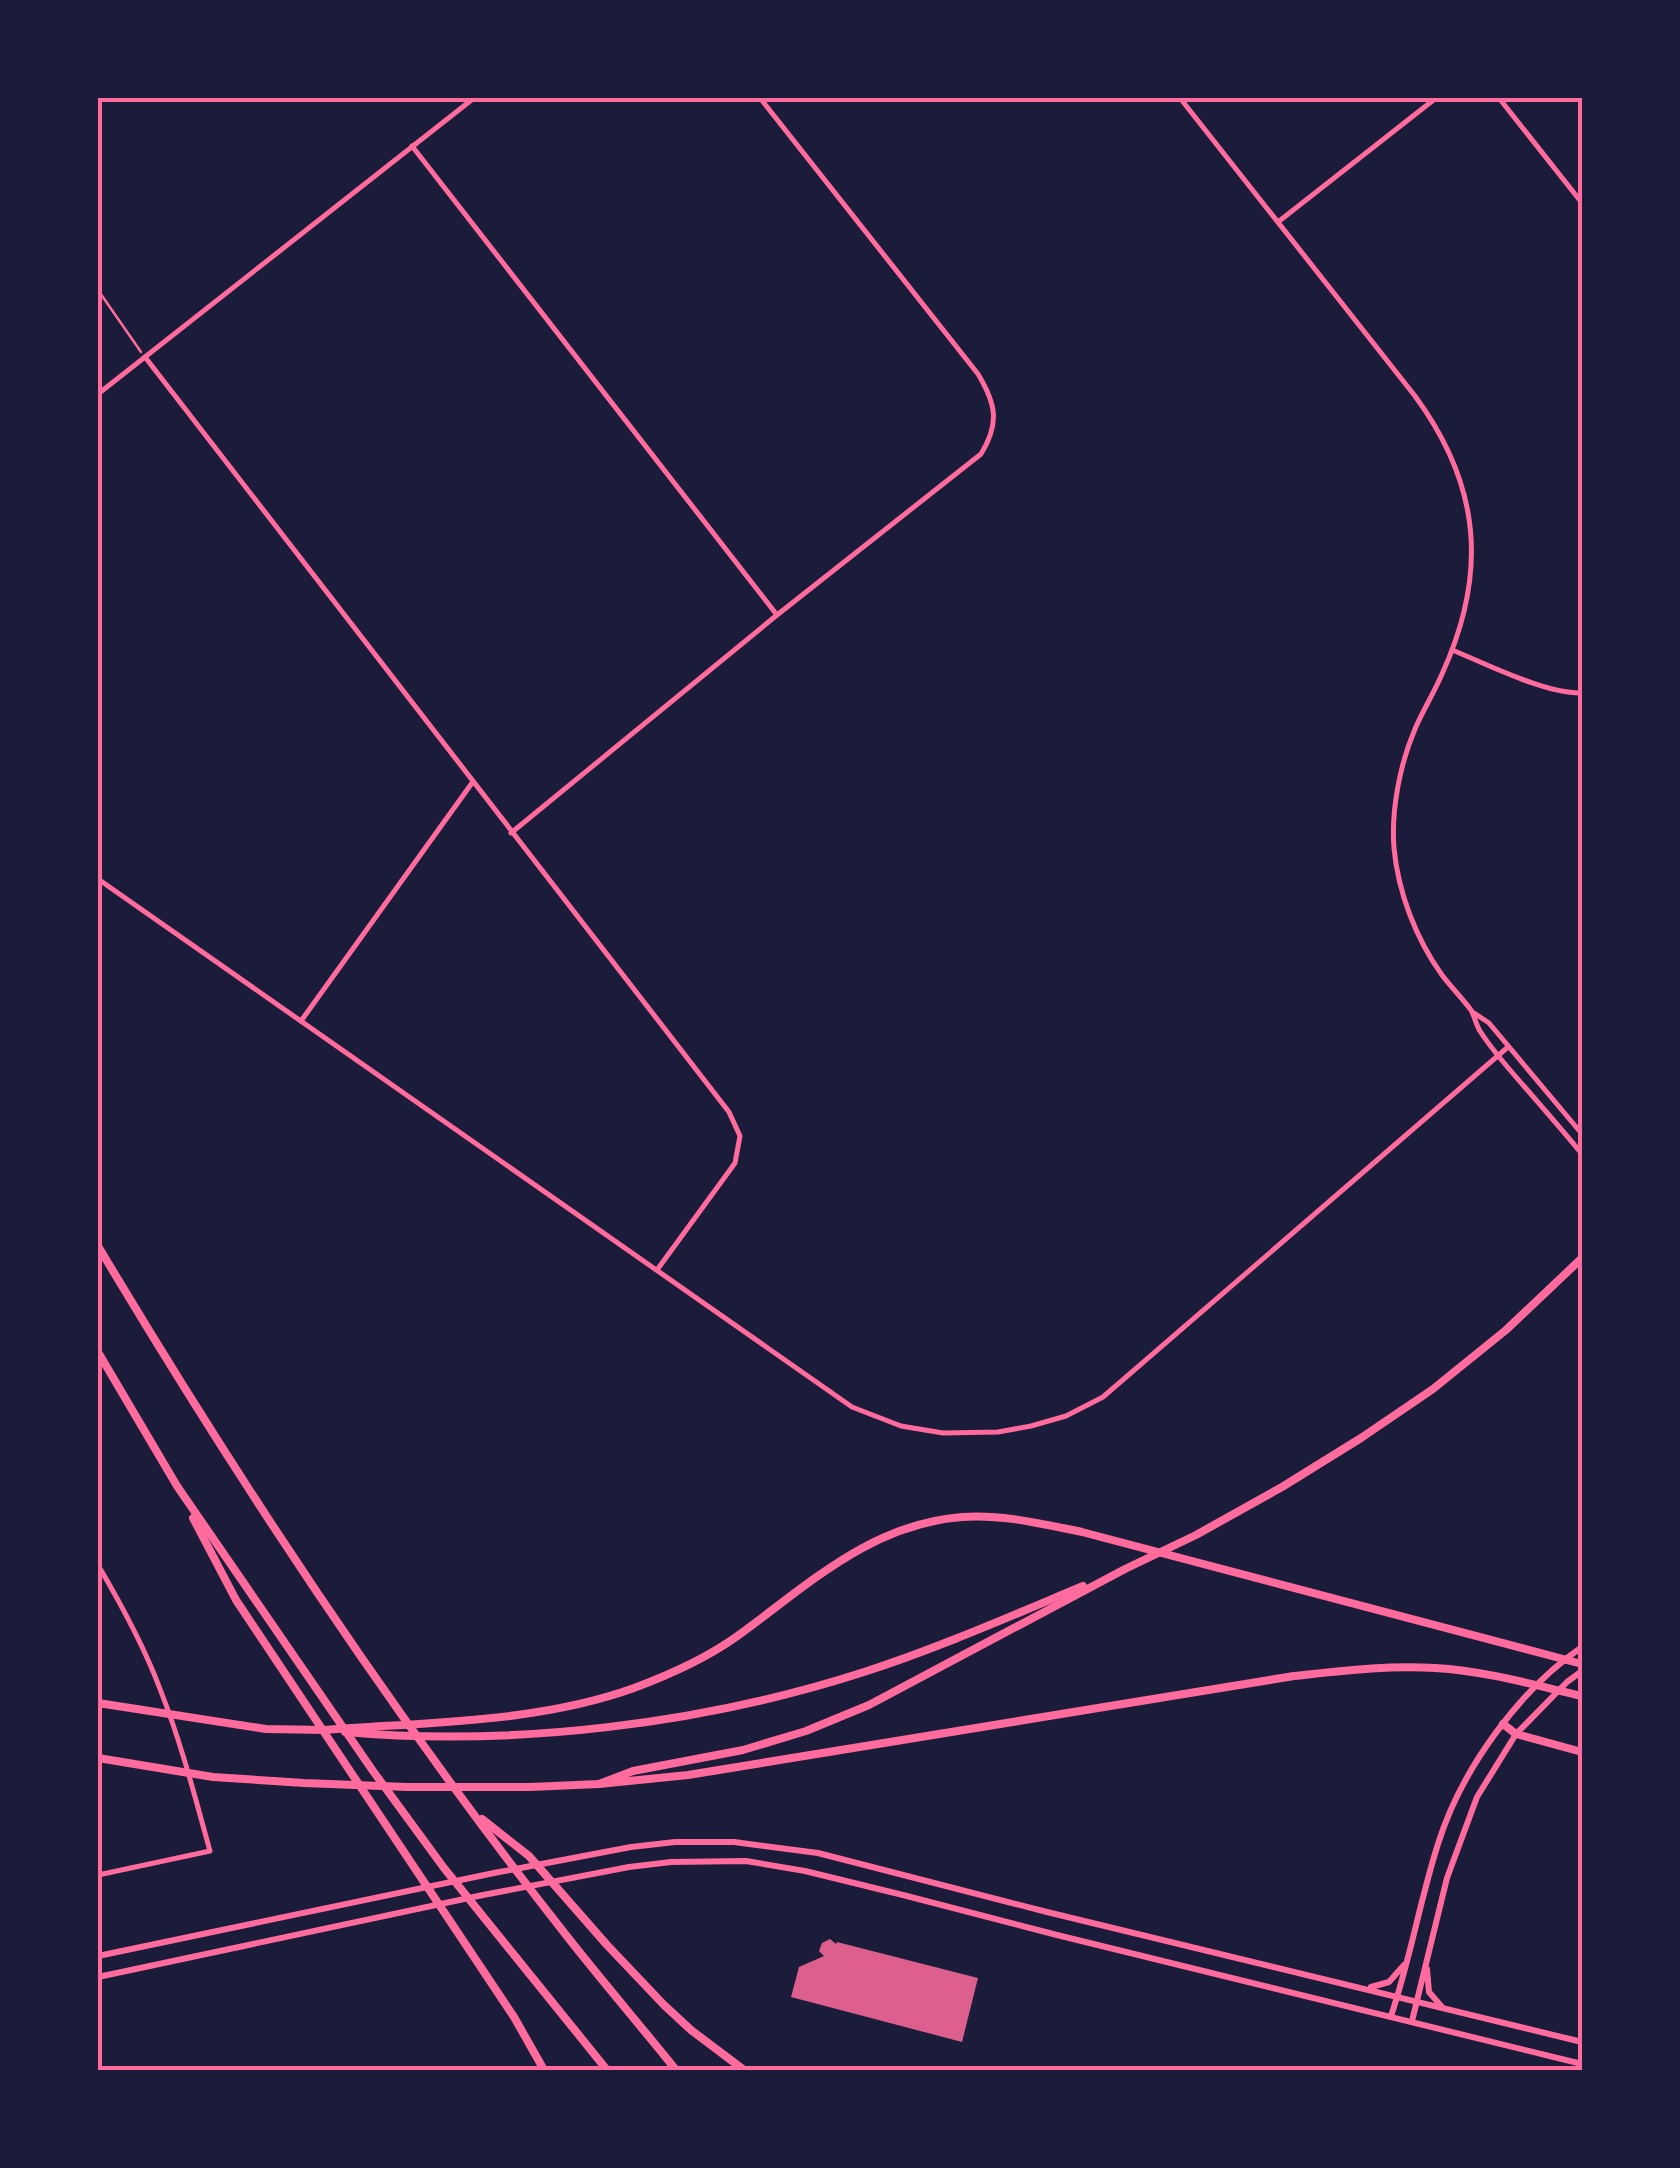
<svg xmlns="http://www.w3.org/2000/svg" width="1680" height="2168" viewBox="0 0 1680 2168" font-family="'Alegreya Sans',sans-serif">
<style>
.building{fill:#dd5f8e}
.lines{fill:none;stroke-linecap:round;stroke-linejoin:round}
.path{stroke:#ff6b9d;stroke-width:2.5}
.minor{stroke:#ff6b9d;stroke-width:5}
.tertiary{stroke:#ff6b9d;stroke-width:5}
.secondary{stroke:#ff6b9d;stroke-width:6}
.primary{stroke:#ff6b9d;stroke-width:8}
.motorway{stroke:#ff6b9d;stroke-width:8}
.neatline{fill:none;stroke:#ff6b9d;stroke-width:4}
</style>
<rect width="100%" height="100%" fill="#1b1b3a"/>
<!-- building -->
<path class="building" d="M830,1939l6,5 1,-2 141,36 -16,64 -171,-45 8,-30 25,-11 -5,-5 3,-8z"/>
<g class="lines">
<!-- path -->
<path class="path" d="M98,290l43,62"/>
<!-- minor -->
<g class="minor">
<path d="M1499,98l83,105"/>
<path d="M412,146l365,469"/>
<path d="M1278,222l158,-124"/>
<path d="M145,357l584,755 11,24 -5,27 -78,107"/>
<path d="M1452,650c35,14 93,44 130,43"/>
<path d="M511,833l266,-218 204,-161c19,-31 15,-50 -3,-80l-218,-276"/>
<path d="M98,879l754,528 49,19 42,7 55,-1 33,-6 35,-10 37,-19 405,-350"/>
<path d="M301,1021l171,-238"/>
<path d="M98,1565c23,39 46,81 62,124 21,53 35,108 50,162l-112,24"/>
</g>
<!-- tertiary -->
<g class="tertiary">
<path d="M1180,98l235,298c66,90 73,177 27,278 -8,19 -19,36 -27,55 -15,35 -24,81 -21,119 4,44 22,91 48,127 9,12 20,23 29,35 4,7 5,15 9,21 12,19 28,37 43,54 20,23 40,46 59,69"/>
<path d="M98,394l376,-296"/>
<path d="M1474,1013l15,10 93,111"/>
</g>
<!-- secondary -->
<g class="secondary">
<path d="M98,1956l396,-83 137,-26 44,-5h59l84,11 229,59 535,130"/>
<path d="M1427,1969l2,23 13,15"/>
<path d="M98,1977l385,-82 146,-28 42,-5 75,-1 59,10 98,24 154,40 525,129"/>
<path d="M1371,1987l18,-5 15,-17"/>
<path d="M1391,2016c19,-56 29,-116 47,-172 23,-74 81,-154 144,-197"/>
<path d="M1412,2021l35,-143 30,-81 39,-63 51,-52 15,-11"/>
</g>
<!-- primary -->
<g class="primary">
<path d="M98,1703l168,26 60,1"/>
<path d="M345,1732c169,15 358,-8 519,-60 74,-24 147,-56 219,-86"/>
<path d="M98,1758l115,19 91,6 103,4h123l69,-3 34,-13 110,-21 63,-19 63,-26 256,-136 71,-34 86,-48 79,-49 72,-49 73,-59 76,-72"/>
</g>
<!-- motorway -->
<g class="motorway">
<path d="M98,1246c142,238 296,471 468,689 36,46 74,90 110,135"/>
<path d="M98,1352l79,134 196,285 71,97 163,202"/>
<path d="M193,1518l43,82 278,417 30,53"/>
<path d="M1503,1724l13,10 66,18"/>
<path d="M325,1730c102,-8 212,-7 309,-42 35,-13 71,-29 102,-51 71,-51 134,-113 226,-120 41,-3 80,7 120,15l500,132"/>
<path d="M599,1784l89,-9 606,-99c47,-5 94,-11 141,-8 51,3 99,17 147,28"/>
<path d="M482,1819l47,37 78,89 57,60 27,25 53,40"/>
</g>
</g>
<!-- border -->
<rect width="1680" height="2168" fill="none" stroke="#1b1b3a" stroke-width="200"/>
<rect x="100" y="100" width="1480" height="1968" class="neatline"/>
</svg>
